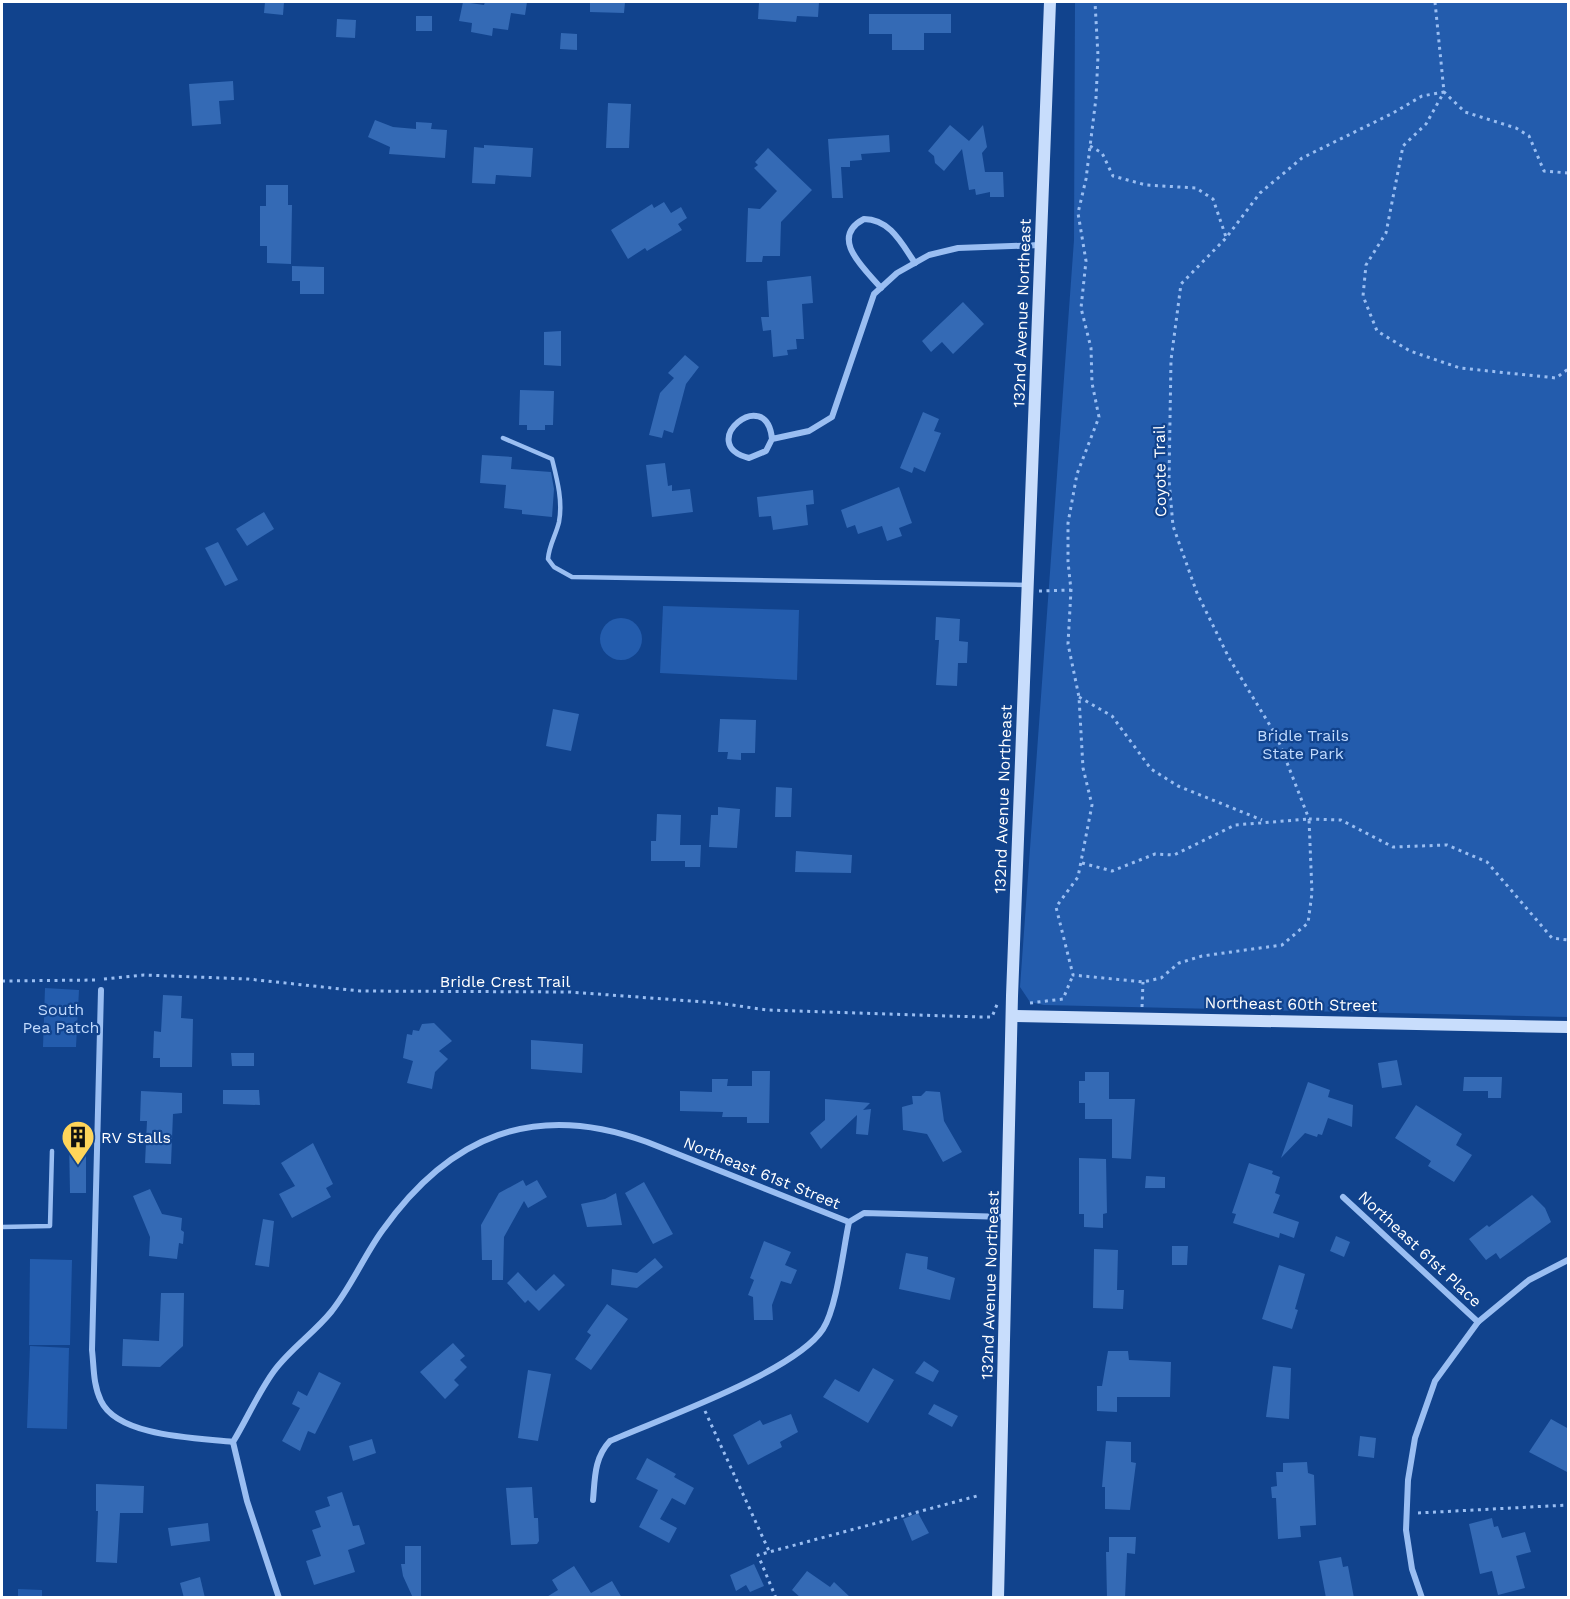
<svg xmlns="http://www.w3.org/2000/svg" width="1570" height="1599" viewBox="0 0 1570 1599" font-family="'Work Sans',sans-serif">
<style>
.green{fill:#235cad}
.building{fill:#346ab5}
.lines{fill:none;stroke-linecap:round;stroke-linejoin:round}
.path{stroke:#9abef2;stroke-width:3;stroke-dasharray:3 4.5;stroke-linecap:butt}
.lane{stroke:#9abef2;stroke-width:4.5}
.street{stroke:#9abef2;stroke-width:6}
.secondary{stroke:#c8ddfc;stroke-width:12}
.labels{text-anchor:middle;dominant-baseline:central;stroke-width:4.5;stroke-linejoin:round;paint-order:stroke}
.street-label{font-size:16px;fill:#fff;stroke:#11438d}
.park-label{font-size:16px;fill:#c1dafd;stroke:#11438d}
.poi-label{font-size:16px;fill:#fff;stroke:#11438d;text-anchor:start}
</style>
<rect width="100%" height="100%" fill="#11438d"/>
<!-- green -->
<g class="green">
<path d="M1075,2h493v1015l-524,-12 -14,-3 -10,-15 54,-747z"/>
<path d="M663,606l136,4 -2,70 -137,-7z"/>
<circle cx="621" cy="639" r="21"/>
<path d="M45,988l34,2 -3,57h-33z"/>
<path d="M30,1259l42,1 -2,85h-41z"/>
<path d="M30,1346l39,2 -2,81 -40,-1z"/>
<path d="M18,1589l24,1v7h-24z"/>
</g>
<!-- building -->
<g class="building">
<path d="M265,2h19l-1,13 -19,-2z"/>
<path d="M463,2l21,3 1,-3h42l-2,13 -14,-2 -3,17 -15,-2 -1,8 -21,-4 1,-9 -13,-2z"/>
<path d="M590,2h35l-1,11 -34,-1z"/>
<path d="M759,2h60l-1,15 -21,-1 -1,6 -38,-3z"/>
<path d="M869,14h82v19h-27v17h-32v-16h-23z"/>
<rect x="416" y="16" width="16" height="15"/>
<path d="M337,19l19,1 -1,18 -19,-1z"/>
<path d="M561,33l16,1v16l-17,-1z"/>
<path d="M233,81l1,19 -15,1 2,23 -29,2 -3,-42z"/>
<path d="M608,103l23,1 -2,44h-23z"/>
<path d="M375,120l18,7 23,2v-7l16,1 -1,6 16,1 -2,28 -56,-4 1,-7 -22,-10z"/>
<path d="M950,125l19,16 14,-16 4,22 -5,6 3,19h18l1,25h-14v-5l-14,3 -1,-6 -6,1 -7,-41 -18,22 -9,-8 -1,-7 -6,-5z"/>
<path d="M889,135l1,17 -29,2 1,6 -12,1v6h-9l2,31h-11l-4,-59z"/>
<path d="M484,145l49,3 -2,29 -35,-2 -1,9 -23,-1 2,-36 10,1z"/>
<path d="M768,148l44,42 -31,32 -1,34h-17l-1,6h-16l2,-54 12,1 17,-18 -23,-23 4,-3 -3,-3z"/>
<path d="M266,185h22v20h4l-1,59 -24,-1v-17h-7v-40h6z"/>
<path d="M664,202l7,11 10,-6 6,11 -9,6 4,6 -35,21 -2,-3 -17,11 -17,-29 41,-26 2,4z"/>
<path d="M292,266l32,1v27h-24v-13h-8z"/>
<path d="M811,276l2,27 -11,1 2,35h-8l1,10 -10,1 1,5 -15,2 -2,-27 -8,1 -2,-14h8l-2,-36z"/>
<path d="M963,302l21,22 -31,30 -11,-12 -11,10 -9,-11z"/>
<path d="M561,331v35l-17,-1v-33z"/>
<path d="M685,355l14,12 -13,17 -13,49 -9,-3 -2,8 -13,-3 11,-42 14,-15 -6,-5z"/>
<path d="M520,390l34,1 -1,34h-8v5h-18v-5h-8z"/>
<path d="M923,412l16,7 -5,12 7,2 -16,39 -11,-5 -2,6 -12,-5z"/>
<path d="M482,455l30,2 -1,12 40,3 3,17 -2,28 -30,-3v-4l-18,-2 2,-23 -26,-2z"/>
<path d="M665,463l3,23 4,-1v6l18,-2 3,23 -41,5 -6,-52z"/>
<path d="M899,487l13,36 -13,5 3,8 -15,5 -5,-15 -24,8 -3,-9 -8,3 -6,-18z"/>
<path d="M813,490l1,14 -8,1 2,20 -35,5 -2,-14 -12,1 -2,-20z"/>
<path d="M264,512l10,17 -27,17 -11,-17z"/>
<path d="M218,542l20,38 -13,6 -20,-38z"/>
<path d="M936,617l24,2 -1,22 9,1 -1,21h-9l-1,23 -21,-1 3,-45h-4z"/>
<path d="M553,709l26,5 -8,37 -25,-5z"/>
<path d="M720,719l36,1 -1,33h-14v7l-14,-1 1,-7h-10z"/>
<path d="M776,787l16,1 -1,29h-16z"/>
<path d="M718,807l22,2 -3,39 -28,-1 2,-32h7z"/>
<path d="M657,814l24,1 -1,30h21l-1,22h-15v-6h-34v-20h5z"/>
<path d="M796,851l56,4 -1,18 -56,-1z"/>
<path d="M163,995l19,1 -1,22 12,1 -1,48h-32v-9h-7l1,-27 7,1z"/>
<path d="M434,1023l18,18 -13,10 9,8 -13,13 -3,17 -25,-6 6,-22 -10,-3 4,-24 5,1 1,-5 6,1 3,-7z"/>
<path d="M531,1040l52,4 -1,29 -51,-4z"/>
<path d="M231,1053h23v13h-22z"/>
<path d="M1397,1060l5,25 -20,3 -4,-25z"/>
<path d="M752,1071h18l-1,52h-22v-6h-25l1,-5 -43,-1v-20l32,1v-13h16l-1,7h25z"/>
<path d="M1085,1072h24v27h26l-4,60 -19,-1v-39h-27v-16h-6v-22h6z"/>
<path d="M1464,1077h38l-1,21h-13v-7h-25z"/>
<path d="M1308,1082l22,8 -2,7 25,8 -1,22 -24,-9 -6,17 -4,-1 -1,3 -12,-4 -24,25z"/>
<path d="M223,1090h36l1,15 -37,-1z"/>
<path d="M141,1091l41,2v20l-9,1 -2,50 -26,-1 2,-42h-7z"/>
<path d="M926,1091l14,1 4,29 18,31 -19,10 -16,-28 -24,-4 -1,-23 11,-3 -1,-8h9z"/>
<path d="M825,1099l45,4 -7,7 8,-1 -3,26 -12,-1 1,-19 -36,34 -11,-16 15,-13z"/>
<path d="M1416,1105l46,29 -6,11 16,10 -18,27 -26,-16 3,-5 -36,-23z"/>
<path d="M69,1138h17v55h-16z"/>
<path d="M313,1143l20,41 -7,4 5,9 -39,21 -13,-24 16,-8 -14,-23z"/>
<path d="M1079,1158l27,1 1,54 -4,1v14l-19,-1v-13h-5z"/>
<path d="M1249,1163l24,8 -1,3 8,3 -5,16 5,2 -7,18 26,9 -5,16 -14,-5 -1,5 -46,-15 3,-9 -4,-1z"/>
<path d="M1146,1176l19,1v11h-20z"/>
<path d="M523,1180l3,6 11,-6 10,17 -19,11 -4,-7 -20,36 -1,43h-11v-20h-10l-1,-35 18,-32z"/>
<path d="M644,1182l29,52 -20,10 -28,-51z"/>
<path d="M150,1189l12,25 20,4 -1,12 3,2 -1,12 -4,-1 -2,16 -28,-3 1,-19 -17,-41z"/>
<path d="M616,1193l6,32 -35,2 -6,-23 24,-5z"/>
<path d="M1532,1195l13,13 6,14 -51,37 -4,-6 -10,7 -17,-21 18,-14 2,2z"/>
<path d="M263,1219l11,2 -5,46 -14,-2z"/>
<path d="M1336,1236l14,6 -6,15 -14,-6z"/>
<path d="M764,1241l27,11 -6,13 12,5 -6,14 -10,-3 -9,24 1,15h-19l-1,-23 -5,-2 6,-15 -4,-2z"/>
<path d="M1172,1246h16l-1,19h-15z"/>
<path d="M1094,1249l24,1 -1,40h7l-1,19 -30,-1z"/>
<path d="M906,1253l22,4 -1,12 28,9 -5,22 -51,-11z"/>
<path d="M655,1258l8,9 -26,21 -26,-3 1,-16 25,4z"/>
<path d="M1279,1265l26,9 -10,35 3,1 -6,19 -30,-10z"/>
<path d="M518,1272l18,19 18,-17 11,11 -26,26 -11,-11 -3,3 -18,-20z"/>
<path d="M161,1293h23l-1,53 -23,21 -38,-1 1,-27 36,2z"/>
<path d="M607,1304l21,15 -37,51 -16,-11 16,-24 -4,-3z"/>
<path d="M453,1343l12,13 -5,4 7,7 -13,13 5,5 -14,14 -25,-27z"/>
<path d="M1108,1351h20l1,9 42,2 -1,35h-53v15l-20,-1v-25h5z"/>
<path d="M924,1361l15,10 -6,11 -18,-9z"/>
<path d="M1273,1366l18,2 -2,51 -23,-2z"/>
<path d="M873,1368l21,12 -26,43 -45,-26 12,-18 24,13z"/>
<path d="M528,1370l23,4 -13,67 -20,-3z"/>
<path d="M319,1372l22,11 -26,51 -7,-3 -8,20 -18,-10 18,-33 -8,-4 6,-13 9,5z"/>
<path d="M934,1404l24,12 -6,11 -24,-13z"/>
<path d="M791,1414l7,18 -18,10 2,5 -34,18 -15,-30 27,-15 3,5z"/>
<path d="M1551,1419l18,10v44l-40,-21z"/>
<path d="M1360,1436l16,2 -2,20 -16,-2z"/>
<path d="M372,1439l4,14 -23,8 -4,-15z"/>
<path d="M1106,1441l25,1v20l5,1 -6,47 -25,-1v-22h-3z"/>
<path d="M647,1458l29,16 -2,3 20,11 -9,17 -13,-7 -12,21 17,9 -8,15 -30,-16 19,-37 -22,-11z"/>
<path d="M1307,1462l1,11 6,2 2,50 -16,1 1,11 -23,2 -2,-41h-4l-1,-11 6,-1 -1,-14h7v-9z"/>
<path d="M96,1484l48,2 -1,27h-23l-3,50 -21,-1 2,-51h-2z"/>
<path d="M532,1487l2,31h4l1,23 -2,3 -26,1 -5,-57z"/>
<path d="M342,1492l11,34 6,-1 6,19 -17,6 7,22 -41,13 -8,-24 15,-5 -9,-26 9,-3 -6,-16 15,-5 -3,-9z"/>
<path d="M918,1513l11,20 -17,8 -9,-22z"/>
<path d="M1492,1518l2,9 4,-1 4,12 23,-6 6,20 -15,4 9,32 -27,7 -6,-24 -12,3 -11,-50z"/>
<path d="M208,1523l2,18 -39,5 -3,-18z"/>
<path d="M1109,1537h27l-1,17 -8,-1 -2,45h-18l-1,-46h3z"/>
<path d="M405,1546h16v52h-8l-10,-22 -2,-12h4z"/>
<path d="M1341,1557l2,10 5,-1 6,32h-28l-7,-37z"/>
<path d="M754,1564l10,22 -14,6 -4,-7 -10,6 -6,-16z"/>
<path d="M574,1566l17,27 21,-12 10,17h-77l13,-8 -6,-10z"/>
<path d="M807,1571l23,16 4,-5 17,16h-50l-9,-8z"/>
<path d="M200,1577l5,21h-21l-4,-15z"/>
</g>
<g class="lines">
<!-- path -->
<g class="path">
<path d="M1435,2l9,90 -22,4 -29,17 -91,45 -42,35 -34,45 -45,46 -10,76 -2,120 4,46 24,67 32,65 48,79 32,82 32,1 52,27 54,-2 40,17 65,76 16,2"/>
<path d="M1090,146l12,7 11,23 33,9 50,3 17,11 13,38"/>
<path d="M1568,173l-24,-2 -15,-35 -13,-8 -51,-16 -21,-20 -18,32 -23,22 -17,87 -20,32 -3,31 14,35 33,20 50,17 96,10 12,-9"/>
<path d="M1039,591l32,-1"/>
<path d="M1079,697l33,19 39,53 27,17 84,34"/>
<path d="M1082,863l30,8 43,-17 19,1 61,-30 74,-6 3,74 -4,30 -26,22 -80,11 -23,7 -18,15 -18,4 -70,-7 -17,-68 22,-30 14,-72 -9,-37 -4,-71 -11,-53 3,-54 -3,-28v-39l9,-49 22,-57 -7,-34 -1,-35 -10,-40 5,-47 -8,-48 8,-34 10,-81 2,-42 -3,-54"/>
<path d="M104,979l40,-4 104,4 112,12 210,1 148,11 49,7 212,7h13l6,-15"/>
<path d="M2,981l95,-1"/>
<path d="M1030,1003l33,-4 10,-24"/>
<path d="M1142,1007l1,-25"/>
<path d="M705,1411l64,140"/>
<path d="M1418,1513l150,-8"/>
<path d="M776,1598l-18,-43 219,-59"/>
</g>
<!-- lane -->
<g class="lane">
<path d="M503,438l49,21c5,20 11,42 7,63 -3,13 -10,23 -11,37l6,8 18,10 456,8"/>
<path d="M2,1227l48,-1 2,-75"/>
</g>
<!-- street -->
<g class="street">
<path d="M881,288c-16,-19 -53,-50 -17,-69 26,0 38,25 51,44"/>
<path d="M772,439l-6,12 -17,7c-55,-14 18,-75 23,-19l37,-8 23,-14 42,-123 23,-21 32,-18 29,-7 82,-3"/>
<path d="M101,990l-9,360c2,17 1,35 9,51 17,36 97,37 132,41"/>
<path d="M1343,1197l135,125"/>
<path d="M593,1500c2,-22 1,-42 17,-59 50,-22 185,-69 213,-112 14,-22 20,-79 26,-107"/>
<path d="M279,1598l-32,-97 -14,-59c14,-23 25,-49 41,-71 16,-22 40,-38 57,-59 20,-25 33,-56 51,-81 68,-96 153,-130 265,-89l202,80 15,-9 143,4"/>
<path d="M1422,1598l-10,-29 -6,-39 2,-50 7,-42 20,-57 43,-59 51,-42 39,-20"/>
</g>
<!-- secondary -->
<g class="secondary">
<path d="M1012,1016l556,11"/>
<path d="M998,1598l14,-602 38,-994"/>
</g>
</g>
<!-- icons -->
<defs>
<g id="building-pin" transform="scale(1.725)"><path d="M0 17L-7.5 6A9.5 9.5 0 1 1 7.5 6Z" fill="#ffd55a" stroke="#11438d"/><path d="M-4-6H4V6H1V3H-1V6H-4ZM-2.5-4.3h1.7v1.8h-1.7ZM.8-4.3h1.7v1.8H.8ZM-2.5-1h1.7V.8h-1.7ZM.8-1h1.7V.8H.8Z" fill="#111"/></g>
</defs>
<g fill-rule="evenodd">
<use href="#building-pin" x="78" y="1137"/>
</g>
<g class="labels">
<!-- street labels -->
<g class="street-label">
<text transform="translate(1022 313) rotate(-88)">132nd Avenue Northeast</text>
<text transform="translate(1160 471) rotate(-91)">Coyote Trail</text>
<text transform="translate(1003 799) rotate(-88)">132nd Avenue Northeast</text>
<text x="505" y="981">Bridle Crest Trail</text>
<text transform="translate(1291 1004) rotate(1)">Northeast 60th Street</text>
<text transform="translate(762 1173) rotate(22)">Northeast 61st Street</text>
<text transform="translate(1420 1249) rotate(43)">Northeast 61st Place</text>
<text transform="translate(990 1285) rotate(-88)">132nd Avenue Northeast</text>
</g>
<!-- park labels -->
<g class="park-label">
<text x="1303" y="735">Bridle Trails<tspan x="1303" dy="18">State Park</tspan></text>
<text x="61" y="1009">South<tspan x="61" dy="18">Pea Patch</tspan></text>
</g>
<!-- poi labels -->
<g class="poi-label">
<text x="101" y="1137">RV Stalls</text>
</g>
</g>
<!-- border -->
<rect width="1570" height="1599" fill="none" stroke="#ffffff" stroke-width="6"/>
</svg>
